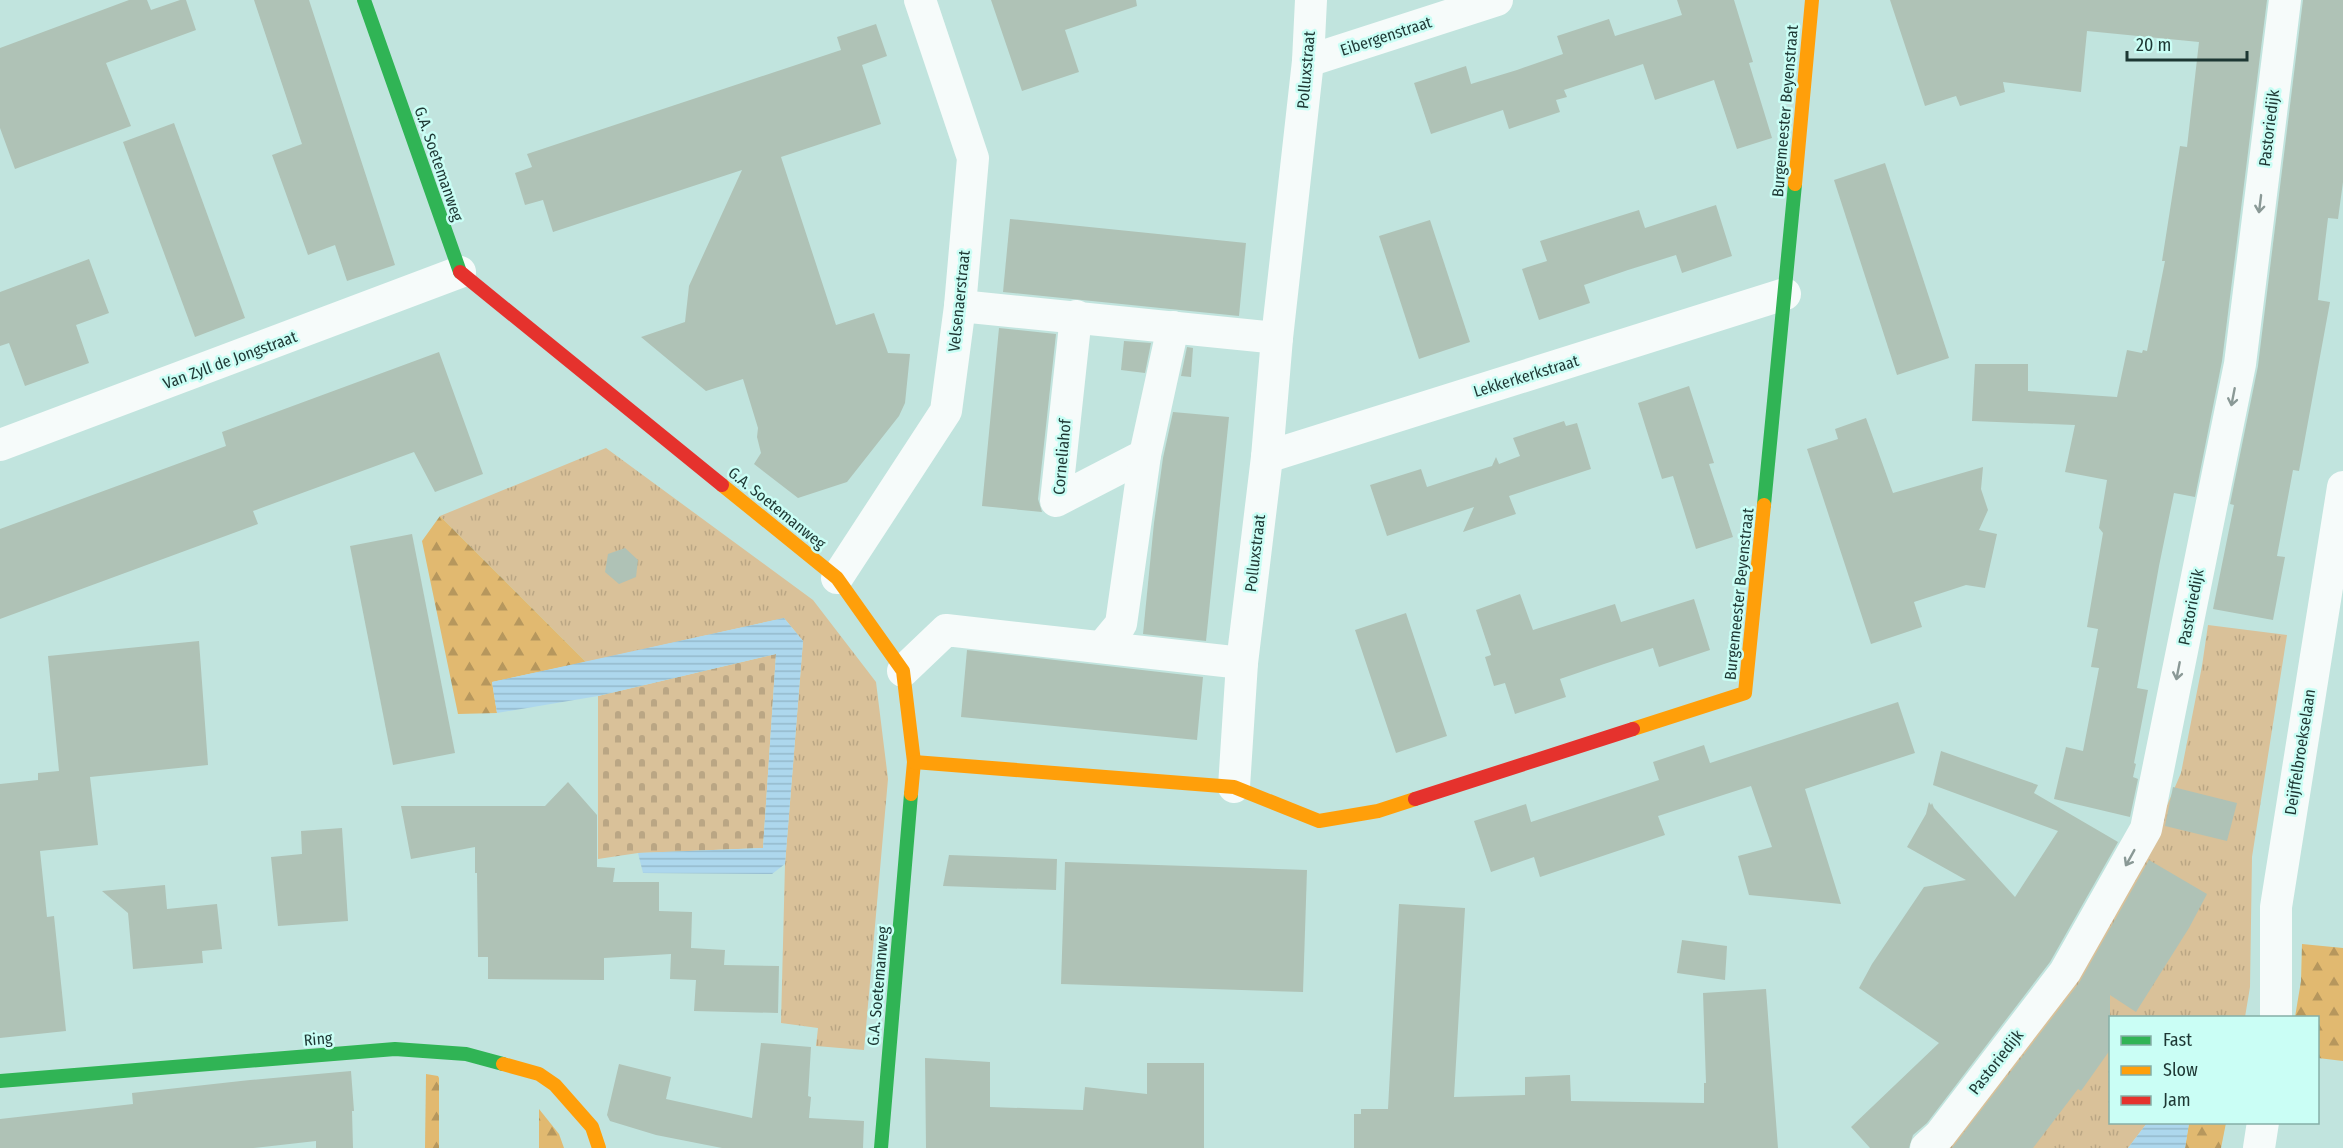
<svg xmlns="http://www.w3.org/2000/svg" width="2343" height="1148" viewBox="0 0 2343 1148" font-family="'Fira Sans Condensed',sans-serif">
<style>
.grass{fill:url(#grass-tufts)}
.forest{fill:url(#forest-firs)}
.cemetery{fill:url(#cemetery-stones)}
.water{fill:url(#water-rules)}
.building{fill:#afc2b6}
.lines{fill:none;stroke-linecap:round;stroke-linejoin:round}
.street{stroke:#f6fbfa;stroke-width:32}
.fast{stroke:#30b455;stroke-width:14}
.slow{stroke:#ff9f0a;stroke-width:14}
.jam{stroke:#e5322d;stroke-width:14}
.oneway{stroke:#8a9996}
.labels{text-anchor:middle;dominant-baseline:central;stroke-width:5;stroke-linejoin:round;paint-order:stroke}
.street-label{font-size:16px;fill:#1d3733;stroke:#cafef5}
</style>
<defs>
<pattern id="grass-tufts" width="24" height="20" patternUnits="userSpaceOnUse" patternTransform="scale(1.5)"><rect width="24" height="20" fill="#d9c199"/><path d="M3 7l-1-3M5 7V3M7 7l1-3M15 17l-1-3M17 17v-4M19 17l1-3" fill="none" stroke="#baa684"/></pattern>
<pattern id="forest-firs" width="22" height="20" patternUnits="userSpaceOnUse" patternTransform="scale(1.5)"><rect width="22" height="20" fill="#e1b970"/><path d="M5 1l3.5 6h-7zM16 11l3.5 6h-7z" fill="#b6975d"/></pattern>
<pattern id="cemetery-stones" width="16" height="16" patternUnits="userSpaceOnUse" patternTransform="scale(1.5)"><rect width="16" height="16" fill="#d9c199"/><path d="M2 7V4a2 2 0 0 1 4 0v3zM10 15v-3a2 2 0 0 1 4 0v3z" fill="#baa684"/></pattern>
<pattern id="water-rules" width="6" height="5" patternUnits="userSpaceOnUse" patternTransform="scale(1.5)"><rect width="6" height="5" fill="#add7ed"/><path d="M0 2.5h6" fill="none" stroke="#94b9cc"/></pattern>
</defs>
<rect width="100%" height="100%" fill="#c1e4de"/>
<!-- grass -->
<g class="grass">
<path d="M606,448l207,152 63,82 12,97 -24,271 -48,-4 2,-18 -37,-5 4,-159 18,-223 -19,-23 -198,44 -146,-146z"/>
<path d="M2208,625l79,10 -35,222 -2,130 -5,30 -135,1v104l37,1 -19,25h-181l200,-296 34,-79 21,-107z"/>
</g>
<!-- forest -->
<g class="forest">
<path d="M440,516l146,146 -94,20 5,31 -39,1 -36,-173z"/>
<path d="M2302,944l41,4v113l-25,-3v-40l-23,-1 6,-36z"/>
<path d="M426,1074l12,2 1,2v70h-14z"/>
<path d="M539,1109l20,25 5,14h-25z"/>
<path d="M2189,1123h37l-5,25h-36z"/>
</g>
<!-- cemetery -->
<path class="cemetery" d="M776,654l-13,194 -125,5 -40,6v-163z"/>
<!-- water -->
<g class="water">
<path d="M784,618l19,23 -18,223 -13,10 -129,-1 -5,-20 125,-5 13,-194 -178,42 -101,17 -5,-31z"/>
<path d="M2147,1123h42l-4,25h-57z"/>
</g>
<!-- building -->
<g class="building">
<path d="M129,0h18l4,10 29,-10h6l10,30 -90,33 25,63 -116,43 -15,-41v-80z"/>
<path d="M254,0h55l86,265 -48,16 -12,-36 -27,10 -36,-100 30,-11z"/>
<path d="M991,0h145l1,6 -72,24 14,42 -57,19z"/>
<path d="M1677,0h57l19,62 -4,1 23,75 -35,11 -23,-69 -59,20 -12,-36 -79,26 3,7 -11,3 4,12 -51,17 -6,-19 -72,24 -17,-51 52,-17 5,18 46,-14 46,-16 -6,-18 52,-17 6,17 67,-21z"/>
<path d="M1890,0h377l-45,361 -27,136 -21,-4 -15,73 -22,122 11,2 -14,73 2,1 -3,13 5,2 -8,38 -76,-18 12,-52 17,4 16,-83 -8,-1 7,-38 -11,-2 16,-94 -4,-5 8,-48 -42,-8 10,-47 -103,-4 3,-57h53v27l89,6 10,-47 15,3 1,-3 4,1 18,-90h-3l18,-115 7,1 12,-105 -112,-11 -6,61 -78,-10 2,10 -45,14 -4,-10 -31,10z"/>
<path d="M2303,0h40v182l-5,37 -10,-1 -10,82 12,2 -31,169 -6,-1 -16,86 8,1 -12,63 -60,-11 21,-104 -4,-1 28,-138z"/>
<path d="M876,24l11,32 -25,9 19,59 -100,33 55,168 38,-12 14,40 22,1 -5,49 -6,13 -52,66 -49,16 -44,-34 7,-11 -4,-16 1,-9 -15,-49 -37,12 -65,-54 44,-15 4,-36 53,-116 -189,62 -10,-32 -18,5 -10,-32 17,-6 -5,-13 314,-104 -4,-13z"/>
<path d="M174,123l71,195 -50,19 -72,-195z"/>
<path d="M1885,163l64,195 -52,17 -63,-195z"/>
<path d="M1716,205l16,51 -50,17 -6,-18 -48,15 -44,15 6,18 -51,17 -17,-51 25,-8 -7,-20 99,-31 6,18z"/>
<path d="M1010,219l236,24 -7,73 -236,-24z"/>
<path d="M1430,220l40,122 -51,17 -40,-123z"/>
<path d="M89,259l20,54 -33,12 13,38 -64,23 -16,-43 -9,3v-54z"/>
<path d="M999,328l57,6 -18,165 4,13 -60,-6z"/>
<path d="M1124,341l27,2 -6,30 -24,-3z"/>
<path d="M1187,347l6,1 -2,29 -10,-1z"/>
<path d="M439,352l44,122 -48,18 -21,-40 -161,59 5,13 -258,95v-90l226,-83 -4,-14z"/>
<path d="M1689,386l25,77 -5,1 24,73 -37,12 -23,-73 -11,3 -24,-76z"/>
<path d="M1173,412l56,5 -23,224 -63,-7 11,-111 9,-65z"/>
<path d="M1866,418l27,75 90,-26 -2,22 7,21 -9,20 18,4 -12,54 -19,-3 -52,17 8,25 -51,17 -64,-195 31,-10 -3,-10z"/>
<path d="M1564,421l2,5 11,-3 14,46 -82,27 7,18 -53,18 11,-25 -87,29 -17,-51 51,-16 6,18 46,-15 19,-6 4,-9 3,7 21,-8 -7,-18z"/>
<path d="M412,534l43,219 -62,12 -43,-219z"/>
<path d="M625,548l13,12 -2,17 -17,7 -14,-12 3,-18z"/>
<path d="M1520,594l13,36 82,-26 6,18 73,-23 16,51 -51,17 -6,-19 -49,16 -44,15 6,18 -51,17 -10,-31 -11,3 -9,-29 6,-2 -15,-45z"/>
<path d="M1406,613l41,123 -51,17 -41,-123z"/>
<path d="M199,641l9,124 -118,12 8,68 -58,6 7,66 7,-1 12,115 -66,7v-254l38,-4v-7l21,-2 -11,-115z"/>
<path d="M967,650l236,27 -6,63 -236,-23z"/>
<path d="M1898,702l17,51 -110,36 36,115 -92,-9 -11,-39 34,-9 -21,-61 -93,30 7,19 -125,42 -6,-20 -43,15 -17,-51 52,-17 5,18 128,-42 -6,-18 51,-17 6,18z"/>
<path d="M1941,751l97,34 -4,8 84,49 -68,120 -123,161 -14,12 -4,13h-39l-19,-21 88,-84 -80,-55 13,-24 52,-77 42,-7 -59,-33 19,-33 3,-12 2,3 1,-2 2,5 81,89 43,-66 -125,-46z"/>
<path d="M568,782l29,33v52l18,1 -2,14h46v29l33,1 -1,36 34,2 -1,15 55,1 -1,47 -84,-2 2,-31 -26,-1 1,-25 -67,4v22l-116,-1v-22h-10l-1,-84h-2v-26l-64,12 -10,-53h144z"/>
<path d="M2173,787l64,16 -10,38 -62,-15z"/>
<path d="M342,828l6,93 -70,5 -7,-69 31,-3 -1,-23z"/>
<path d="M949,855l108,4 -1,31 -113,-4z"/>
<path d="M2149,860l58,34 -18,34 -53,84 -26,-17v55l-29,41 -3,-2 -45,59h-81l127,-165z"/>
<path d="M1065,862l242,8 -4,122 -242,-8z"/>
<path d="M165,885l2,24 50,-5 5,45 -20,2 1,12 -70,6 -5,-56 -26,-22z"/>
<path d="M1399,904l66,4 -11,189 71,-2v-18l45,-2 1,26 133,2v-20h2l-3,-90 63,-4 12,159h-424v-34h7v-5h27z"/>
<path d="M1682,940l45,6 -2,34 -48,-7z"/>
<path d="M761,1043l50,4 -3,49 3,1 -2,21 55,3 -1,27h-141l-66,-13 -46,-14 -3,-6 12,-51 52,13 -5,22 86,19z"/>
<path d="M925,1058l65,4v45l93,3 2,-23 62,7v-31h57v85h-278z"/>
<path d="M351,1071l3,40h-2l1,37h-37v-7l-63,7h-253v-29l133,-15 -1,-11 118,-13z"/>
</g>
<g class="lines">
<!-- street -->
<g class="street">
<path d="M1308,61l189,-61"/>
<path d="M960,306l317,32"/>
<path d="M1076,316l-20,185 89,-46"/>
<path d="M0,445l460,-173"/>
<path d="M1267,457l518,-163"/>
<path d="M837,578l109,-167 14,-105 13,-148 -53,-158"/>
<path d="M1102,647l19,-23 24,-169 28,-128"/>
<path d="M903,671l43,-41 296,33"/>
<path d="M1234,787l8,-124 25,-206 10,-119 31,-277 3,-61"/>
<path d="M2276,1018v-111l67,-420"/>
<path d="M1926,1148l14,-13 125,-163 81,-143 94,-465 45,-364"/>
<path d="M2259,1148l4,-26"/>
</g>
<!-- fast -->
<g class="fast">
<path d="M364,0l96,272"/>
<path d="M1764,505l31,-321"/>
<path d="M0,1081l395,-32 71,5 37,10"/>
<path d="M881,1148l30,-354"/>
</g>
<!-- slow -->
<g class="slow">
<path d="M1795,184l17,-184"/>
<path d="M722,485l115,93 66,93 11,91 -3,32"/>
<path d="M1633,729l112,-36 19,-188"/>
<path d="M914,762l320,25 85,34 59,-10 37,-12"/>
<path d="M503,1064l36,10 16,11 37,42 7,21"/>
</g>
<!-- jam -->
<g class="jam">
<path d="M460,272l262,213"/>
<path d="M1415,799l218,-70"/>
</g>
</g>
<!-- one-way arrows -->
<defs><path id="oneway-shaft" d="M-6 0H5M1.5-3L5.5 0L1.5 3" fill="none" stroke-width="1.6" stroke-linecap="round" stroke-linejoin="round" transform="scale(1.5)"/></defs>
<g class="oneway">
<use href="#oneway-shaft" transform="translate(2260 204) rotate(97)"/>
<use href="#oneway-shaft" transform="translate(2233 397) rotate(101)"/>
<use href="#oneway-shaft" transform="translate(2178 671) rotate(101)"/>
<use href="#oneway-shaft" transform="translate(2130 858) rotate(119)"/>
</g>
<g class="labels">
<!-- street labels -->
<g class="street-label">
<text transform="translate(1386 36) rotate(-18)">Eibergenstraat</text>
<text transform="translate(1306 70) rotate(-85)">Polluxstraat</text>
<text transform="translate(1785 111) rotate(-85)">Burgemeester Beyenstraat</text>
<text transform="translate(2269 128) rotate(-83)">Pastoriedijk</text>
<text transform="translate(439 164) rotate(71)">G.A. Soetemanweg</text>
<text transform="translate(959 301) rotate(-84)">Velsenaerstraat</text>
<text transform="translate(230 360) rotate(-20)">Van Zyll de Jongstraat</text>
<text transform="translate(1526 376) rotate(-17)">Lekkerkerkstraat</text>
<text transform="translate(1062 457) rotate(-85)">Corneliahof</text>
<text transform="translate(777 508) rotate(39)">G.A. Soetemanweg</text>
<text transform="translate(1255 553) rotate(-83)">Polluxstraat</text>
<text transform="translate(1739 594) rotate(-84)">Burgemeester Beyenstraat</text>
<text transform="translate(2191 607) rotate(-79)">Pastoriedijk</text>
<text transform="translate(2300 752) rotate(-81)">Deijffelbroekselaan</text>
<text transform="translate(878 986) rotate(-85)">G.A. Soetemanweg</text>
<text transform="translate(318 1039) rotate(-5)">Ring</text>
<text transform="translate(1996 1062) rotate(-52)">Pastoriedijk</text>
</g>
</g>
<!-- legend -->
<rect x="2109" y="1016" width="210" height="108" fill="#cafef5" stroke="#85aea7" stroke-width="1.5"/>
<rect x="2121" y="1036" width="30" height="9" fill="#30b455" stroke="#85aea7" stroke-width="1.5"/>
<text x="2163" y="1046" font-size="18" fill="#1d3733">Fast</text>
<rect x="2121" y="1066" width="30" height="9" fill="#ff9f0a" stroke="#85aea7" stroke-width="1.5"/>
<text x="2163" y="1076" font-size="18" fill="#1d3733">Slow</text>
<rect x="2121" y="1096" width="30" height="9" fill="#e5322d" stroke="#85aea7" stroke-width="1.5"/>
<text x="2163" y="1106" font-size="18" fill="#1d3733">Jam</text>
<!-- scale -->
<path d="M2127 51v9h120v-9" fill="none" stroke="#1d3733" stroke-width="3"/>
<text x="2136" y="51" font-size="18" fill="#1d3733" stroke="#cafef5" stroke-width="4.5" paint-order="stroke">20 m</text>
</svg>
